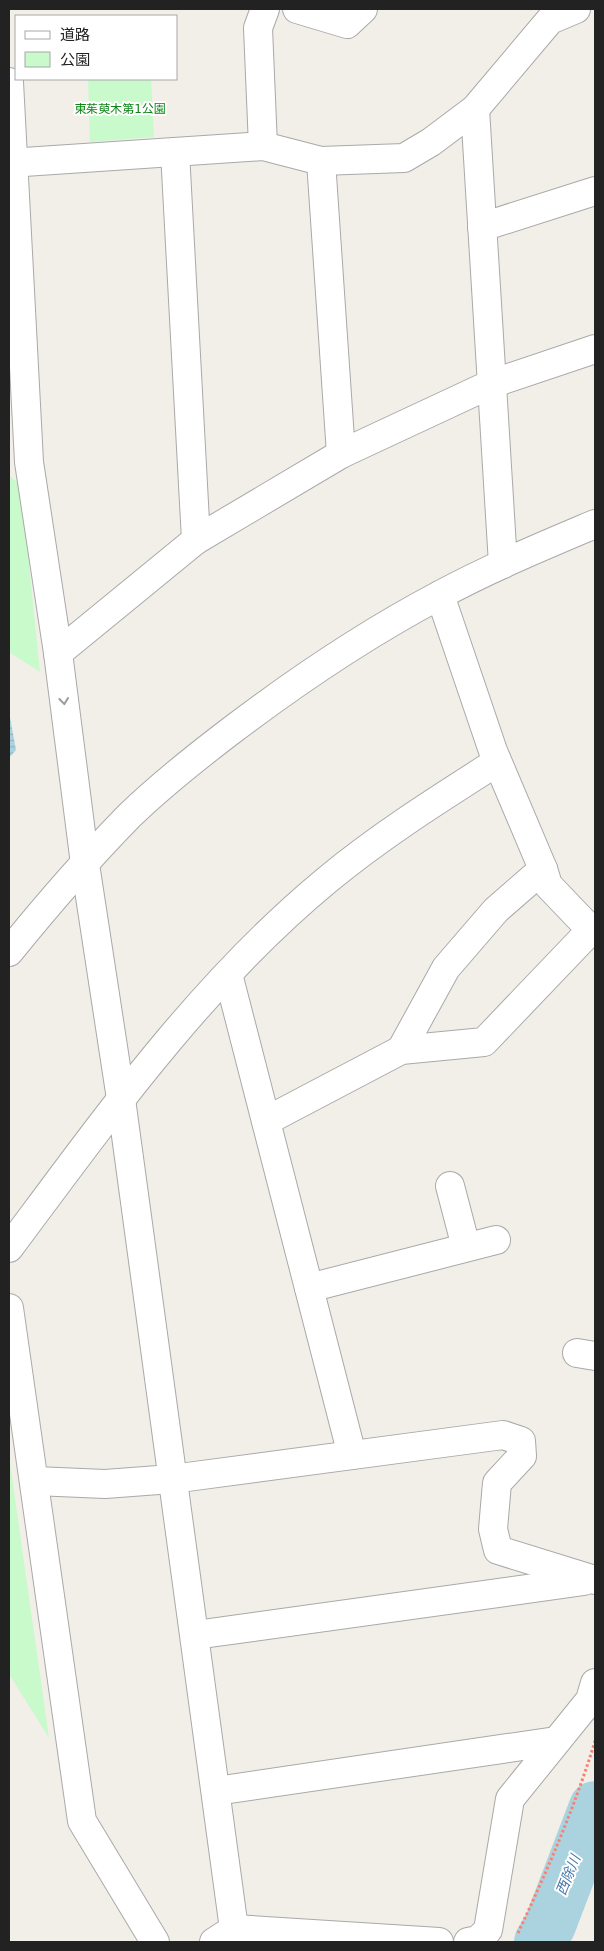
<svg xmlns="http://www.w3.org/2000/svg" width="604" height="1951" viewBox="0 0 604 1951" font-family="'DejaVu Sans','Noto Sans JP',sans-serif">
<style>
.park{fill:#c8facc}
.water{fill:url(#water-rules)}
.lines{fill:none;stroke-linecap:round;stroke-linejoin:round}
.river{stroke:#aad3df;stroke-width:52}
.minor-casing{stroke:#a9a9a9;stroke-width:30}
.tertiary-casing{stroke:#a9a9a9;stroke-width:30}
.path{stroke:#fa8072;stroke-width:3;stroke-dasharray:2.5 2.5;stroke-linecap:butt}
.minor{stroke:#fff;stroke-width:28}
.tertiary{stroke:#fff;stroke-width:28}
.oneway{stroke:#9c9c9c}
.labels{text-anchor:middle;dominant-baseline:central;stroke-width:4;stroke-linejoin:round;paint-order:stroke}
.park-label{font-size:12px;fill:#0c8416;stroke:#fff}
.water-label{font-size:14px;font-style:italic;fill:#4a7aab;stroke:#fff}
</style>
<defs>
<pattern id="water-rules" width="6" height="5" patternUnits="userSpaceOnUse" patternTransform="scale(1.25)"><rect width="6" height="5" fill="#aad3df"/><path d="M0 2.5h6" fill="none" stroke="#92b5bf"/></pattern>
</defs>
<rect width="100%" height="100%" fill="#f2efe9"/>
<!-- park -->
<g class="park">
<path d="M88,79h63l3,58 -64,5z"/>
<path d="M9,475l12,11 19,186 -31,-20z"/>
<path d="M9,1456l40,282 -40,-64z"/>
</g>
<!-- water -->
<path class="water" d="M9,712l7,38 -7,8z"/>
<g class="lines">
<!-- river -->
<path class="river" d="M540,1942l10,-17 45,-118"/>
<!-- minor casing -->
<g class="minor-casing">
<g id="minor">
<path d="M297,9l50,15 16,-15"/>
<path d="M9,82l20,380 29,191 27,211"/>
<path d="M475,109l28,455"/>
<path d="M263,146l-5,-118 7,-19"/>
<path d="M175,152l21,388"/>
<path d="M321,161l20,293"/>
<path d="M9,163l254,-17 58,15 83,-3 27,-16 44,-33 75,-89 26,-11"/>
<path d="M482,227l113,-36"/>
<path d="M58,653l138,-113 145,-86 150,-70 104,-35"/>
<path d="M228,974l124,481"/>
<path d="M401,1050l45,-82 50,-58 47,-41"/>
<path d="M266,1121l135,-71 83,-8 107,-112 -43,-45 -5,-16 -50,-118 -53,-156"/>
<path d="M450,1186l16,61"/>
<path d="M9,1248c97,-130 192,-264 318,-368 53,-44 112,-81 170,-118"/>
<path d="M309,1288l187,-48"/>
<path d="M9,1308l73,513 73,121"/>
<path d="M577,1353l18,3"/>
<path d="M35,1481l70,3 67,-5 331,-44 18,6 1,15 -25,27 -4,46 5,21 97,30"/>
<path d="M195,1635l389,-54"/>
<path d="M216,1791l340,-50"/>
<path d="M214,1942l20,-13 205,13"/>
<path d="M468,1942l10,-2 10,-10 22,-131 80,-99 5,-17"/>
</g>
</g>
<!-- tertiary casing -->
<g class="tertiary-casing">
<g id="tertiary">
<path d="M85,864l36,235 113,830"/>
<path d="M9,952c38,-47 78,-93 120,-136 31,-30 65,-57 99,-83 67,-51 138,-99 212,-138 50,-27 103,-49 155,-71"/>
</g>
</g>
<!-- path -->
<path class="path" d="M518,1933c29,-62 57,-126 77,-192"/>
<!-- minor -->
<use href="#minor" class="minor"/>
<!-- tertiary -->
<use href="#tertiary" class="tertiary"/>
</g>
<!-- one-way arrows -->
<defs><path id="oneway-chevron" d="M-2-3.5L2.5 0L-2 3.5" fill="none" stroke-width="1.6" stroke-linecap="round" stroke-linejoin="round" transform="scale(1.25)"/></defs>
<use class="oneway" href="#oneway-chevron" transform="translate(64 701) rotate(83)"/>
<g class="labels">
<!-- park labels -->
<g class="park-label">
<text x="120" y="109">東茱萸木第1公園</text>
</g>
<!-- water labels -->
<g class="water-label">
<text transform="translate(568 1875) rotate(-68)">西除川</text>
</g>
</g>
<!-- border -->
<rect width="604" height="1951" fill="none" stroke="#222222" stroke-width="20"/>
<!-- legend -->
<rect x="15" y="15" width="162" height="65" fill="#ffffff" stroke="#a7a7a7"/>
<rect x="25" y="31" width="25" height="8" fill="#ffffff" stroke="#a7a7a7"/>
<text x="60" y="40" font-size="15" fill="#222222">道路</text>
<rect x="25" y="52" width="25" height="15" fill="#c8facc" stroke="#a7a7a7"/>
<text x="60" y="65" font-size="15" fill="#222222">公園</text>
</svg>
